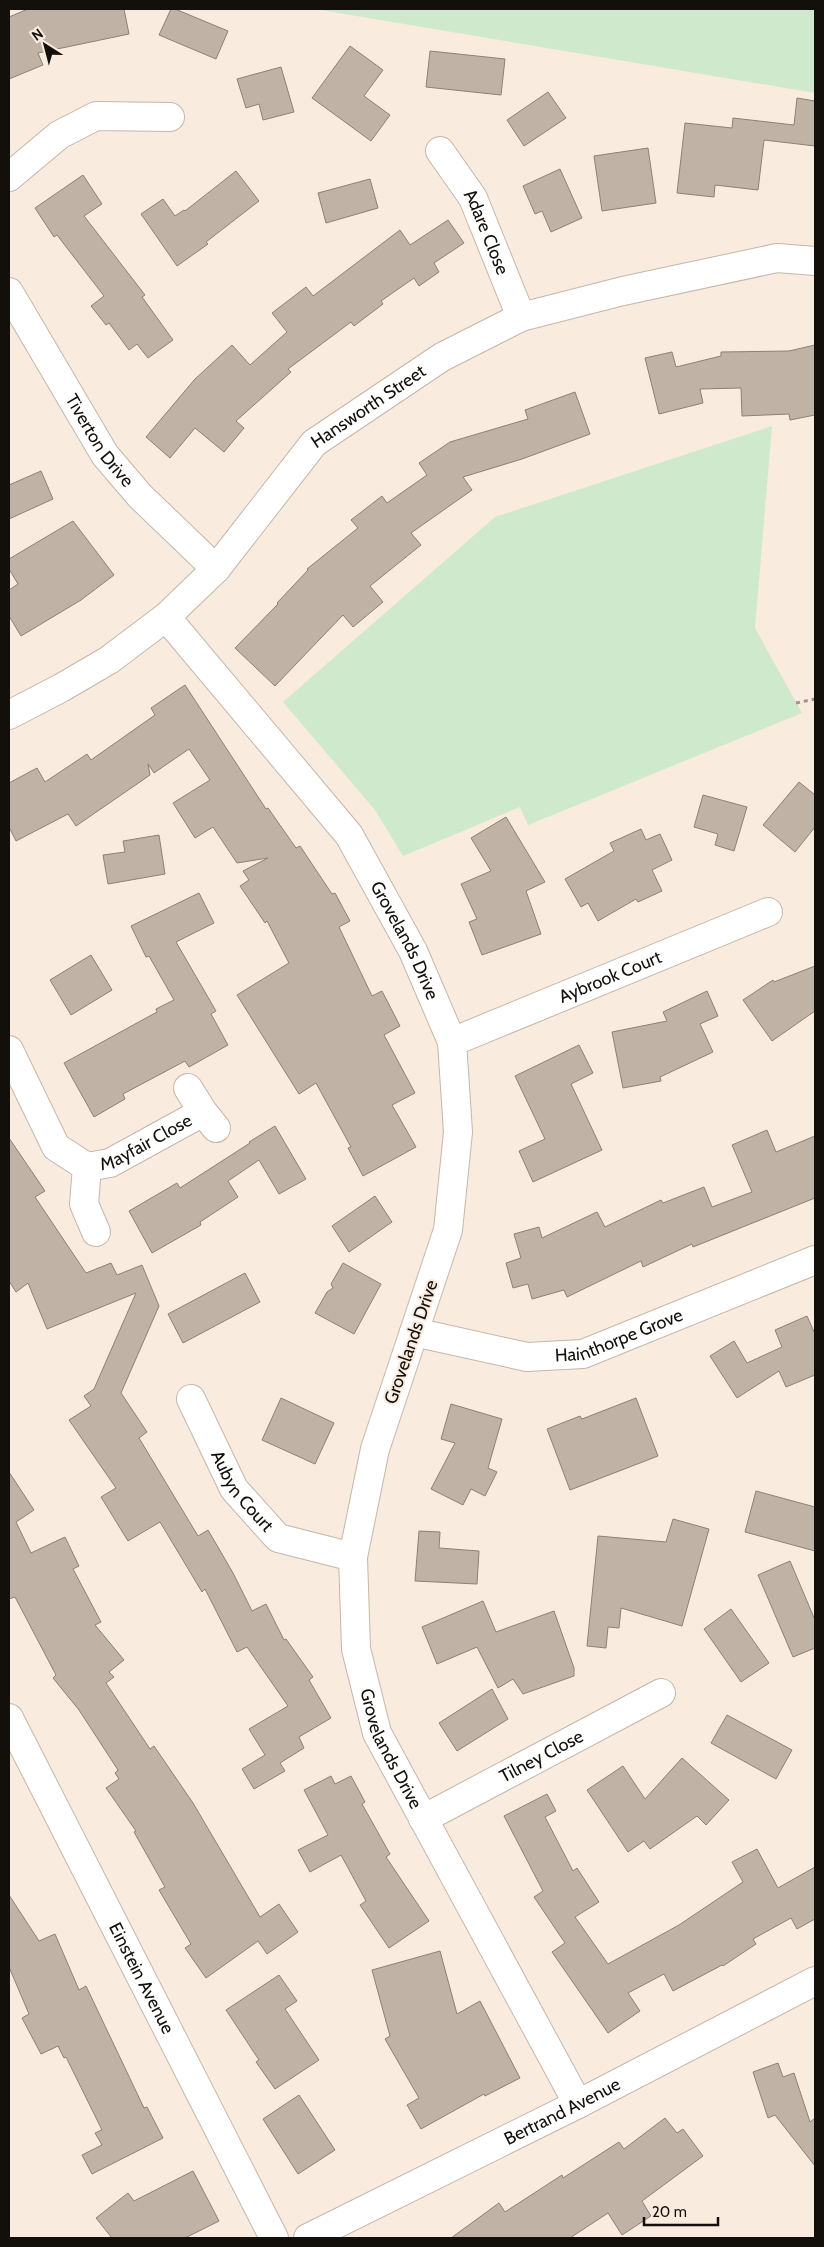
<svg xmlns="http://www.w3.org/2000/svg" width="824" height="2247" viewBox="0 0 824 2247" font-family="Cabin,sans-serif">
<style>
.green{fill:#cfe9cd}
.building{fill:#c0b3a6;stroke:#8d8175}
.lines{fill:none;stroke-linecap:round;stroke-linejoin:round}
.minor-casing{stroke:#c4b7aa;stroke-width:30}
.path{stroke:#9f958b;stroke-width:3;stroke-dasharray:4 4;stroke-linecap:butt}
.minor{stroke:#fff;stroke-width:28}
.labels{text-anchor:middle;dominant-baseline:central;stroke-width:4;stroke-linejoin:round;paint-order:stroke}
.street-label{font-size:18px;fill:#130f0b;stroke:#f9ebde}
</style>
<rect width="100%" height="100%" fill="#f9ebde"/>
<!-- green -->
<g class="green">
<path d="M315,9h500v84z"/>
<path d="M772,426l-17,202 47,85 -274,112 -8,-18 -117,49 -28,-46 -92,-108 212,-185z"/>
</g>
<!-- building -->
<g class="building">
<path d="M28,9h96l5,25 -91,19 5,12 -34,14v-62z"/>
<path d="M171,9h4l53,22 -12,28 -57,-24z"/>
<path d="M350,46l33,24 -19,26 26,19 -19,26 -59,-43z"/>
<path d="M430,51l75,8 -4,36 -75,-8z"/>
<path d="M281,67l13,45 -31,8 -4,-16 -13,4 -9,-29z"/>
<path d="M548,92l18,26 -42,28 -17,-26z"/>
<path d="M797,98l18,3v45l-51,-6 -6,50 -43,-5 -1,12 -37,-4 8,-70 47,5 1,-10 61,7z"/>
<path d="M648,148l8,55 -54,8 -8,-55z"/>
<path d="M560,169l22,49 -31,14 -9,-21 -7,3 -12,-28z"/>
<path d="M236,171l23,30 -53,41 2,2 -31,22 -36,-52 22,-15 12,17 9,-6 1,1z"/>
<path d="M83,175l19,29 -18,12 61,79 -3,2 31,43 -25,18 -11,-14 -8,6 -20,-27 -3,2 -15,-19 13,-10 -47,-61 -3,2 -19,-29z"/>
<path d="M370,179l8,29 -52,15 -8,-30z"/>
<path d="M448,220l16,23 -30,20 5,9 -20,14 -5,-8 -33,23 2,3 -29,22 -3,-4 -63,47 3,3 -55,49 8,7 -20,24 -29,-24 -25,30 -24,-21 49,-58 37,-34 18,20 37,-33 -15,-19 34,-26 7,9 87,-66 10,15z"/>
<path d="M815,345v70l-25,5 -1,-6 -47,2 -1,-28 -41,1 3,14 -44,11 -14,-56 27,-6 4,15 45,-11v-4l68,-1z"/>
<path d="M575,392l15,42 -68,25 -59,18 9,13 -61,43 10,12 -51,41 13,16 -30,25 -10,-12 -68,71 -40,-38 43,-44 -1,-1 31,-33 -1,-1 51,-41 -7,-8 31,-24 5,7 40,-28 -8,-12 31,-21 78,-23 -3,-9z"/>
<path d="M41,471l12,28 -44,20v-34z"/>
<path d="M73,521l41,54 -33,25 -60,36 -12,-20v-26l9,-6 -9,-15v-10z"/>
<path d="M185,685l81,124 2,-1 28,40 4,-2 32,48 3,-1 15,28 -11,6 33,69 10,-5 18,35 -16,9 31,58 -23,12 24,42 -53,29 -15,-28 3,-1 -35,-64 -17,11 -62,-99 52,-32 -22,-42 -2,2 -25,-37 9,-6 -6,-9 25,-13 -31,5 -24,-36 -18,11 -22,-35 37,-23 -21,-31 -35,24 -6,-9 2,11 -74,51 -8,-12 -52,27 -7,-14v-44l28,-15 8,14 42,-28 4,6 64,-45 -4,-7z"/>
<path d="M799,782l16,13v32l-20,25 -32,-27z"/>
<path d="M703,795l44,12 -13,44 -19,-6 3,-11 -24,-7z"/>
<path d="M506,817l39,65 -19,9 15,43 -59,21 -13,-33 8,-3 -16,-35 30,-13 -20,-33z"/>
<path d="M641,829l5,11 14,-6 12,26 -20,10 10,21 -24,11 -2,-3 -38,22 -10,-18 -7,4 -16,-28 49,-28 -4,-8z"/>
<path d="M159,835l6,39 -57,10 -5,-29 22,-3 -2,-11z"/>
<path d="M199,893l15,30 -38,19 40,69 -5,3 17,31 -39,22 -4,-6 -62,33 2,5 -31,18 -30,-54 93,-51 -1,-3 18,-9 -25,-44 -3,1 -15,-31z"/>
<path d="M91,955l21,35 -41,25 -21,-35z"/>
<path d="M815,966v45l-43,30 -29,-41 30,-20 1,2z"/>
<path d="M707,991l11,25 -18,8 13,28 -53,25 1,4 -38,7 -11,-56 55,-11 -4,-9z"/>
<path d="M579,1045l14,28 -22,11 31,66 -69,32 -14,-31 26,-12 -30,-63z"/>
<path d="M275,1126l31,53 -27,15 -20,-34 -31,21 10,16 -38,25 1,3 -49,28 -23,-42 48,-28 3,5 70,-45 -1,-1z"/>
<path d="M767,1130l9,22 39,-16v62l-122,49 -1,-3 -49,23 -2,-6 -74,36 -3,-7 -32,9 -4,-15 -15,4 -7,-25 15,-5 -7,-24 25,-7 3,11 55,-26 8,15 56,-27 2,3 41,-16 8,20 40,-15 -20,-47z"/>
<path d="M9,1138l36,53 -10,6 51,76 25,-10 6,12 25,-10 17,41 -38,87 26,39 -8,6 59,98 10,-6 25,43 19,38 14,-7 18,36 2,-1 27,38 -4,3 22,38 -32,19 5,11 -24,15 5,8 -31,18 -12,-20 23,-14 -16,-26 39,-23 -41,-59 -10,5 -32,-63 -3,3 -42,-70 -32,19 -27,-44 15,-9 -47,-68 22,-14 -7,-10 10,-7 42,-96 -89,36 -19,-46 -12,9 -7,-11z"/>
<path d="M375,1196l17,26 -43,30 -17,-26z"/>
<path d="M343,1263l38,21 -27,50 -39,-21 12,-21 6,-4 -2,-4z"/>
<path d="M245,1273l15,29 -77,41 -15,-29z"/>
<path d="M807,1316l8,18v41l-29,12 -7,-16 -42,27 -27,-42 24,-15 13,22 35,-16 -7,-17z"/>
<path d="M281,1398l53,25 -19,41 -53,-24z"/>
<path d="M636,1398l22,58 -88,34 -23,-61 33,-13 2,3z"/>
<path d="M451,1404l51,15 -14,49 9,4 -12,24 -14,-7 -8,16 -32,-16 24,-46 -14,-4z"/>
<path d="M9,1472l25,38 -18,12 15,31 34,-16 14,29 -6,3 28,53 -6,3 29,35 -15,12 5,5 -8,6 44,66 4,-3 39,57 67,114 19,-13 19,28 -31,22 -9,-13 -52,37 -21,-30 6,-4 -32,-54 6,-3 -31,-55 2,-1 -30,-43 13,-9 -4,-6 3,-3 -39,-60 -26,-32 3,-3 -41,-78 -6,2z"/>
<path d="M756,1491l59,16v44l-70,-19z"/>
<path d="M673,1519l36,10 -27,97 -61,-18 -2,20 -11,-1 -2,21 -19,-2 11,-110 68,6z"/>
<path d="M419,1531l21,1 -1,16 40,3 -2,33 -62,-3z"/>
<path d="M790,1561l25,59v28l-22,9 -35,-82z"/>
<path d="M483,1601l13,31 58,-21 20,57v8l-51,18 -10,-15 -15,9 -21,-41 -40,17 -15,-37z"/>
<path d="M731,1609l38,54 -28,19 -37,-53z"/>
<path d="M492,1689l16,30 -51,32 -18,-28z"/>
<path d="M727,1715l65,35 -16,29 -65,-36z"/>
<path d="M682,1758l47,42 -23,25 -9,-9 -47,33 -6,-8 -16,11 -41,-62 36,-24 22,33z"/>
<path d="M331,1776l4,8 16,-8 14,26 -3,2 28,50 -4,3 43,64 -40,27 -29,-43 6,-4 -25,-46 -31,17 -12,-22 30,-15 -24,-45z"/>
<path d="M547,1794l9,17 -11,6 28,54 4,-3 22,34 -24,15 33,47 71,-39 64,-43 -11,-20 25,-13 21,39 37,-21v52l-18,10 -6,-11 -38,21 3,5 -33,22 -1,-1 -49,26 -9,-17 -36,19 12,18 -32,22 -56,-81 13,-9 -31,-46 9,-6 -39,-75z"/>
<path d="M9,1895l30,46 16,-7 24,56 7,-4 58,122 3,-1 16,31 -71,36 -10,-19 20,-10 -7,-12 7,-3 -36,-73 -2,1 -6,-12 -17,8 -19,-36 7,-4 -20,-47z"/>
<path d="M440,1951l17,63 23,-13 40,77 -35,18 -1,-2 -63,35 -14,-24 12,-7 -34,-59 5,-3 -18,-66z"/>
<path d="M279,1975l18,26 -12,8 34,51 -44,29 -19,-27 3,-2 -33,-50z"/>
<path d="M778,2063l5,14 11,-4 16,49 5,-4v48l-40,-51 -7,3 -15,-46z"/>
<path d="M299,2095l36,55 -37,24 -35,-55z"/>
<path d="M665,2118l12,15 6,-4 20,27 -61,45 9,15 -29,19 -14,-22 -38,25h-119l48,-35 6,9 57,-37 1,3 56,-36 5,7z"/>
<path d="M193,2171l26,50 -34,17h-73l-16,-20 32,-25 6,8z"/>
</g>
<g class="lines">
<!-- minor casing -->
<g class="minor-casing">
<g id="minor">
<path id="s1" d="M440,151l33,47 48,119"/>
<path d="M9,177l50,-42 37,-19 74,1"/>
<path id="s2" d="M9,292l96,163 35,41 76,73"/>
<path id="s3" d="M166,617l183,218 64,116 39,91 6,90 -10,98 -73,219 -22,108 3,92 21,84 201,371"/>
<path id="s4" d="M9,715l52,-27 48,-28 57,-43 50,-48 98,-126 128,-86 79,-40 102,-26 154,-33 38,3"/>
<path id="s5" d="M452,1042l316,-130"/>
<path id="s6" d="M9,1050l47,97 31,20 23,-4 93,-51"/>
<path d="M188,1088l15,24 13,16"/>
<path d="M87,1167l-3,37 12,28"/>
<path id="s7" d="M414,1332l113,25 56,-3 232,-94"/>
<path id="s8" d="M191,1399l43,90 44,49 75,19"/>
<path id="s9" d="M9,1718l265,520"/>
<path id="s10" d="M423,1819l238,-126"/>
<path id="s11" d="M308,2238l270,-134 237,-123"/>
</g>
</g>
<!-- path -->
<path class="path" d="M796,703l19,-4"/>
<!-- minor -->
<use href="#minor" class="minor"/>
</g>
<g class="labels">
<!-- street labels -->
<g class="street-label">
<text stroke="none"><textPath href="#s1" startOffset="94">Adare Close</textPath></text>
<text stroke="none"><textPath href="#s4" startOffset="480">Hansworth Street</textPath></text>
<text stroke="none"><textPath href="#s2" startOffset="174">Tiverton Drive</textPath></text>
<text stroke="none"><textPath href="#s3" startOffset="404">Grovelands Drive</textPath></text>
<text stroke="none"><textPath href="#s5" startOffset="171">Aybrook Court</textPath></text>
<text stroke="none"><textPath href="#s6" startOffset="209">Mayfair Close</textPath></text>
<text stroke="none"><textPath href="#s7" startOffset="211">Hainthorpe Grove</textPath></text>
<text transform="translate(411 1342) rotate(-71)">Grovelands Drive</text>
<text stroke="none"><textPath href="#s8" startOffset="106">Aubyn Court</textPath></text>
<text stroke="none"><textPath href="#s3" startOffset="1244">Grovelands Drive</textPath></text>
<text stroke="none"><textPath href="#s10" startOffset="134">Tilney Close</textPath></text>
<text stroke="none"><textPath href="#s9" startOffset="292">Einstein Avenue</textPath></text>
<text stroke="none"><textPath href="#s11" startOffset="284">Bertrand Avenue</textPath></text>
</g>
</g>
<!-- border -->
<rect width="824" height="2247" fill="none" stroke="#130f0b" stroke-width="20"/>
<!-- north arrow -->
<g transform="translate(45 45) rotate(324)" stroke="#f9ebde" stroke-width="4" paint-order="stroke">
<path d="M0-4L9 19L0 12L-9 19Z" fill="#130f0b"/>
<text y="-8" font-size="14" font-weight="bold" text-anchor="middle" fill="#130f0b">N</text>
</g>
<!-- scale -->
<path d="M644 2217v8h74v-8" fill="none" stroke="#130f0b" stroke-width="2.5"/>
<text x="652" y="2217" font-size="15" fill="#130f0b" stroke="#f9ebde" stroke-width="4" paint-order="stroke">20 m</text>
</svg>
